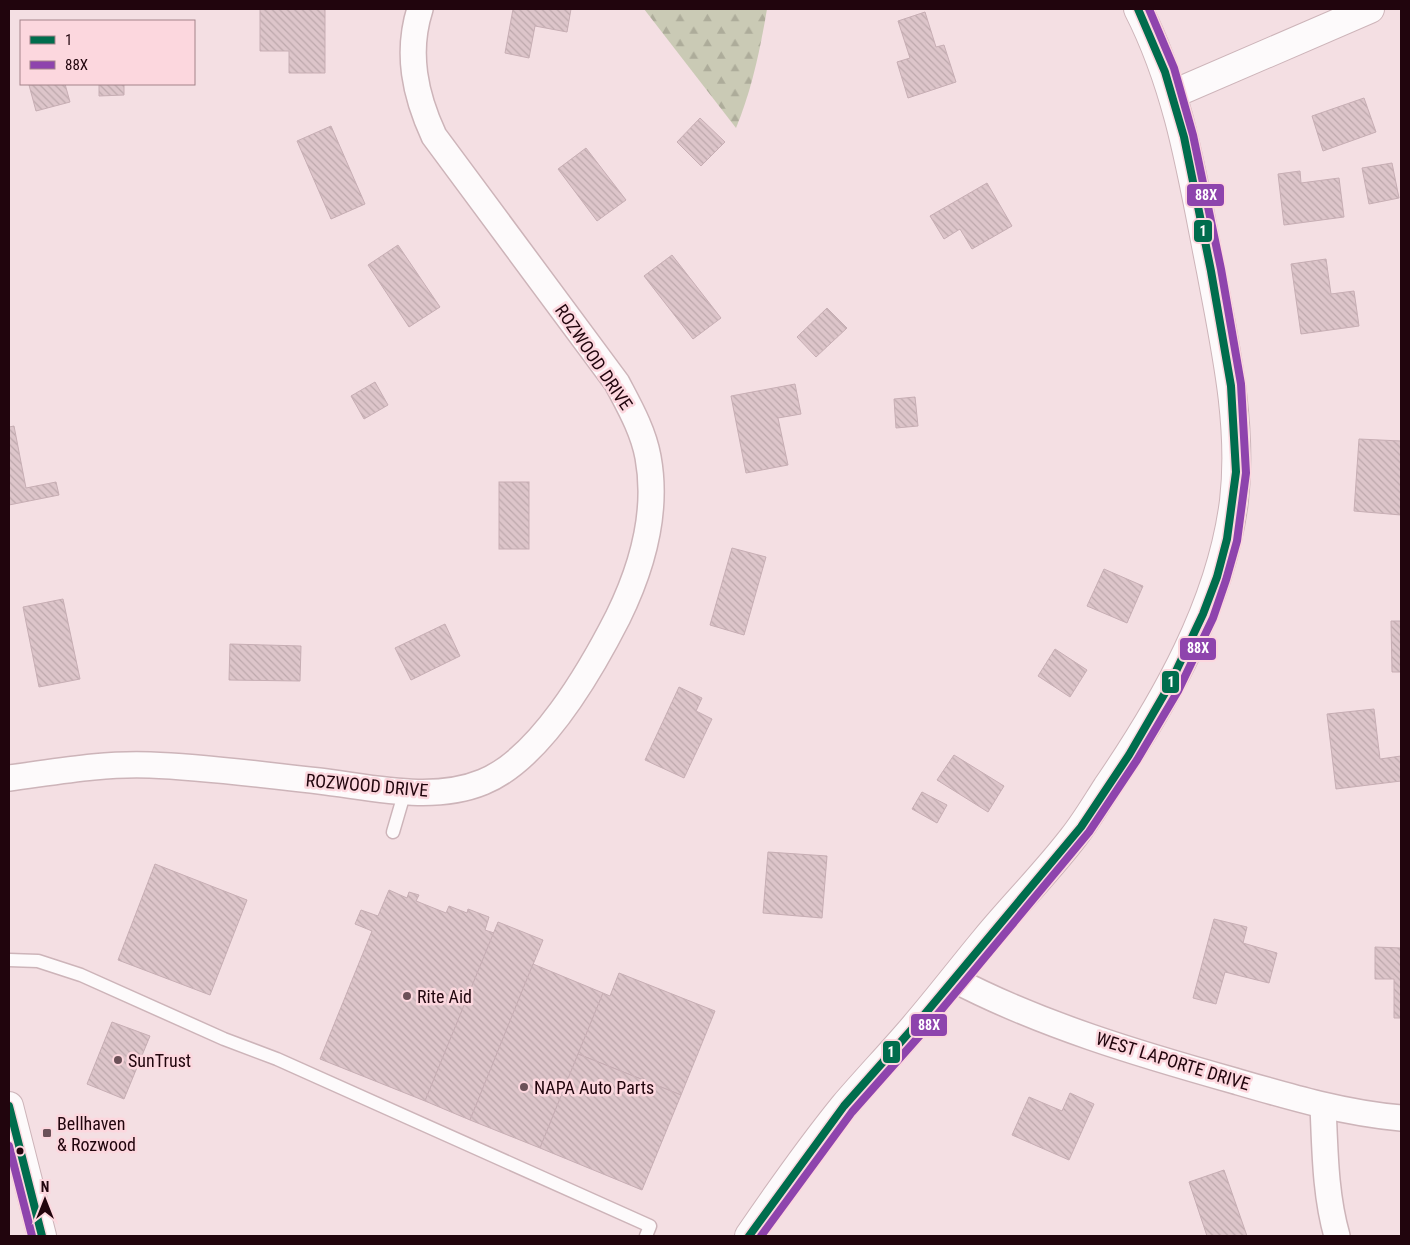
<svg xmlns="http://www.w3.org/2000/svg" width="1410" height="1245" viewBox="0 0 1410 1245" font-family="'Roboto Condensed',sans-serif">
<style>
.forest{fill:url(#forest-firs)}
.building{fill:url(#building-back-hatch);stroke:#c7aeb4}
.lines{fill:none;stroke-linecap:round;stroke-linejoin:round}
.service-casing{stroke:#cdb4b9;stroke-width:15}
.minor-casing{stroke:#cdb4b9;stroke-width:28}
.tertiary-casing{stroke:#cdb4b9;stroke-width:30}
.secondary-casing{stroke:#cdb4b9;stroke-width:30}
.service{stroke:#fdfafb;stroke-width:12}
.minor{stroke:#fdfafb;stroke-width:25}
.tertiary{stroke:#fdfafb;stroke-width:28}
.secondary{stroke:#fdfafb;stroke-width:28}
.bus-1-casing{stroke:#fcd7de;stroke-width:11}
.bus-2-casing{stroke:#fcd7de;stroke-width:11}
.bus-1{stroke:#006d4d;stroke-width:8}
.bus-2{stroke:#8e44ad;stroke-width:8}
.poi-dot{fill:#6b5158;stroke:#fcd7de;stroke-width:2}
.bus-dot{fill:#21050d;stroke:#fcd7de;stroke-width:2}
.labels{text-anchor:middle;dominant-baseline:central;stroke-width:5;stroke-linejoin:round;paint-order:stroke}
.street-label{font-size:18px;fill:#21050d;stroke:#fcd7de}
.poi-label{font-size:18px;fill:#21050d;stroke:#fcd7de;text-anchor:start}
.line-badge{stroke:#fcd7de;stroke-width:2}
.badge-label{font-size:14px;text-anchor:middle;font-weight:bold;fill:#fff}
</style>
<defs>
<pattern id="forest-firs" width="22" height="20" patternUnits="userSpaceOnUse" patternTransform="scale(1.25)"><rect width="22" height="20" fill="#cacab5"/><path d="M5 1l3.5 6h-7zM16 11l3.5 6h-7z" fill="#adac9a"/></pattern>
<pattern id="building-back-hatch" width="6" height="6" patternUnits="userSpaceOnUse" patternTransform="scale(1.25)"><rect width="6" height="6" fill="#ddc5ca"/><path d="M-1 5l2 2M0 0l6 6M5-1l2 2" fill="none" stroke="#bda8ac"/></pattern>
</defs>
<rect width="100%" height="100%" fill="#f4dfe3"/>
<!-- forest -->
<path class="forest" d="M644,9h123c-7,41 -15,80 -31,119z"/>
<!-- building -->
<g class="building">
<path d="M260,9h65v64h-36v-22h-29z"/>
<path d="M513,9h58l-4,23 -32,-6 -6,32 -24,-5z"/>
<path d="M925,12l11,35 8,-2 12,37 -48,16 -11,-36 13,-4 -12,-37z"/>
<path d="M65,84l5,18 -34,9 -7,-26z"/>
<path d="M99,84h25v11l-25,1z"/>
<path d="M1364,98l12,34 -53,19 -11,-35z"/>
<path d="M700,118l25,24 -24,24 -24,-24z"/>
<path d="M331,126l34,78 -34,15 -34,-78z"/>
<path d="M586,148l40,52 -29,21 -39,-52z"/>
<path d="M1392,163l7,35 -30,6 -7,-36z"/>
<path d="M1300,171l1,12 38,-5 5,39 -60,8 -6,-51z"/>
<path d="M987,183l25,43 -40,23 -12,-20 -16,10 -14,-23z"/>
<path d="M398,245l42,62 -31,20 -41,-62z"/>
<path d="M672,255l49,63 -28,21 -49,-63z"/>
<path d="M1326,259l5,35 23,-3 5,35 -58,8 -10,-70z"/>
<path d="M827,308l20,20 -31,29 -19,-20z"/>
<path d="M375,382l13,23 -24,14 -13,-23z"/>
<path d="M795,384l6,30 -23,4 10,47 -42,8 -15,-77z"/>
<path d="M915,397l3,29 -22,2 -2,-29z"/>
<path d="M14,426l12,62 30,-6 3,13 -50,10v-78z"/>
<path d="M1359,439l42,2v74l-47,-4z"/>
<rect x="499" y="482" width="30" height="67"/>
<path d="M732,548l34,9 -22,78 -34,-10z"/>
<path d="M1104,569l39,17 -16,37 -40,-17z"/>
<path d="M63,599l17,80 -41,8 -16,-80z"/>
<path d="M1391,621h10v51h-9z"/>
<path d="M445,624l15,32 -49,24 -16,-32z"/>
<path d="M230,644l71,2 -1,35 -71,-1z"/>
<path d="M1055,649l32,21 -17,27 -32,-21z"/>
<path d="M679,687l23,11 -6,13 16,8 -28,59 -39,-18z"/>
<path d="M1374,709l6,50 21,-3v25l-65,8 -9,-75z"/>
<path d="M954,755l50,31 -16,26 -51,-32z"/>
<path d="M922,792l25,13 -10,18 -25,-14z"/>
<path d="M768,852l59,4 -5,62 -59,-5z"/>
<path d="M155,864l92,36 -37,95 -92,-35z"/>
<path d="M389,890l18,8 2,-6 10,3 -3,6 30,12 3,-7 18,7 1,-4 21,8 -4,13 9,3 -69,168 -105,-42 52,-128 -17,-7 6,-14 17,6z"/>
<path d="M1214,919l33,8 -4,16 34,10 -8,30 -44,-11 -9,32 -23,-6z"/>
<path d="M498,922l45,18 -73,180 -45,-19z"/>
<path d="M1375,947l26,1v70h-7v-39h-19z"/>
<path d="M533,964l70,29 -63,155 -70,-28z"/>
<path d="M619,973l96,38 -34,84 -103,-41 25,-61 7,3z"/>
<path d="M112,1022l38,14 -26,63 -37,-15z"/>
<path d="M578,1054l103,41 -39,95 -102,-42z"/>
<path d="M1070,1093l24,11 -25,56 -57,-25 17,-38 33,14z"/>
<path d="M1224,1170l23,66h-40l-18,-54z"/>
</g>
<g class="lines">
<!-- service casing -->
<g class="service-casing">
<g id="service">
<path d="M393,832l12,-41"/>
<path d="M9,960l29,1 43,14 143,64 53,20 373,167 -4,10"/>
</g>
</g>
<!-- minor casing -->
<g class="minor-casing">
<g id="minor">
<path d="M9,778c46,-6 94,-15 141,-13 56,2 113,10 169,16 52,6 113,22 164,1 57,-23 108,-112 135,-165 24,-49 40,-106 30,-160 -5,-27 -19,-51 -31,-74l-183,-247c-19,-41 -28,-83 -14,-127"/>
<path d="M953,979c88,46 186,75 282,102 55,16 109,32 166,37"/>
<path d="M1323,1106c2,43 2,88 14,130"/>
</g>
</g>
<!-- tertiary casing -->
<g class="tertiary-casing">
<g id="tertiary">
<path d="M1173,94l197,-85"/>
<path d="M749,1236c30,-44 61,-88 95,-130 23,-27 47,-52 70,-79 24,-28 47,-58 71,-87 28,-34 60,-66 87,-101 13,-16 24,-35 35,-52 58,-85 114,-183 127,-286 9,-76 -9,-155 -23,-230 -18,-90 -31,-180 -73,-262"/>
</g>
</g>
<!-- secondary casing -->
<g class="secondary-casing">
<path id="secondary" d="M9,1106l33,130"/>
</g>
<!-- service -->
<use href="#service" class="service"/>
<!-- minor -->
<use href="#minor" class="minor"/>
<!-- tertiary -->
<use href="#tertiary" class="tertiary"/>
<!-- secondary -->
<use href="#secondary" class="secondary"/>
<!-- bus-1 casing -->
<g class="bus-1-casing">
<g id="bus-1">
<path d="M9,1106l33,130"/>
<path d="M749,1236l95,-130 70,-79 167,-200 48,-72 40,-69 34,-72 14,-37 10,-38 9,-67 -5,-86 -20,-115 -27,-134 -19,-65 -27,-63"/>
</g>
</g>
<!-- bus-2 casing -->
<g class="bus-2-casing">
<g id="bus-2">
<path d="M9,1146l23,90"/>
<path d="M761,1236l91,-124 70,-79 167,-201 48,-72 41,-69 35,-73 13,-38 11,-39 9,-68 -5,-89 -20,-115 -28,-134 -19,-67 -25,-59"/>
</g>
</g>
<!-- bus-1 -->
<use href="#bus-1" class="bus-1"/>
<!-- bus-2 -->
<use href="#bus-2" class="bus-2"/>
</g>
<!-- markers -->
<g class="poi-dot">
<circle cx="407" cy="996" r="5"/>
<circle cx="118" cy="1060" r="5"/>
<circle cx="524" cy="1087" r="5"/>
<rect x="42" y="1128" width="10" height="10" rx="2.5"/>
</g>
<circle class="bus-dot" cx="20" cy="1151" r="4.5"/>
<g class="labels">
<!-- street labels -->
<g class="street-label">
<text transform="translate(594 357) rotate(56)">ROZWOOD DRIVE</text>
<text transform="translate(367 785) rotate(5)">ROZWOOD DRIVE</text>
<text transform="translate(1173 1061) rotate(17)">WEST LAPORTE DRIVE</text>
</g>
<!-- poi labels -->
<g class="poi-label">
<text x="417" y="996">Rite Aid</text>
<text x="128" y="1060">SunTrust</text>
<text x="534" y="1087">NAPA Auto Parts</text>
<text x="57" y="1123">Bellhaven<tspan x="57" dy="21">&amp; Rozwood</tspan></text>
</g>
</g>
<g class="line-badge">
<rect x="1186" y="183" width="39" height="24" rx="5" fill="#8e44ad"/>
<rect x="1193" y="219" width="20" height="24" rx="5" fill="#006d4d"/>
<rect x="1179" y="637" width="38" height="24" rx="5" fill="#8e44ad"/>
<rect x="1161" y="670" width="19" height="24" rx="5" fill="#006d4d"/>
<rect x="910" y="1013" width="38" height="24" rx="5" fill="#8e44ad"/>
<rect x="882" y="1040" width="19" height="24" rx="5" fill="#006d4d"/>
</g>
<g class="badge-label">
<text x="1206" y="200">88X</text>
<text x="1203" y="236">1</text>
<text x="1198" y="653">88X</text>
<text x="1171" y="687">1</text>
<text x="929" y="1030">88X</text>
<text x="891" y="1057">1</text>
</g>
<!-- border -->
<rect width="1410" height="1245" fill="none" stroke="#21050d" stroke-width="20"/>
<!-- legend -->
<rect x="20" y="20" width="175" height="65" fill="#fcd7de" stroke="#a4838a"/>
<rect x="30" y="36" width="25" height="8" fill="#006d4d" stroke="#a4838a"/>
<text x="65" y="45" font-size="15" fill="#21050d">1</text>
<rect x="30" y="61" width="25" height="8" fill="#8e44ad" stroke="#a4838a"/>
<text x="65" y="70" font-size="15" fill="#21050d">88X</text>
<!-- north arrow -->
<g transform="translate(45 1200)" stroke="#fcd7de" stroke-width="4" paint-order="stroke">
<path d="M0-4L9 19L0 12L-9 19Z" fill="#21050d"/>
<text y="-8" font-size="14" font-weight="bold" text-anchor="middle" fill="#21050d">N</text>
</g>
</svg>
